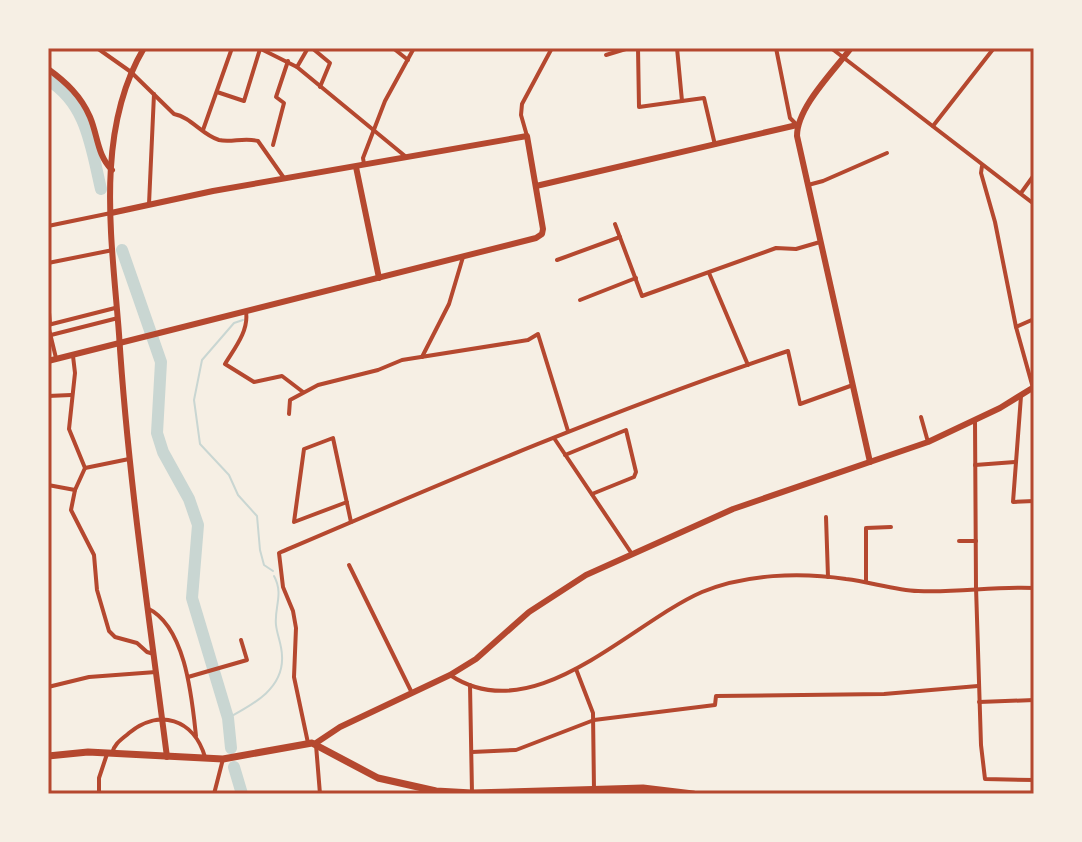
<svg xmlns="http://www.w3.org/2000/svg" width="1082" height="842" viewBox="0 0 1082 842" font-family="Raleway,sans-serif">
<style>
.lines{fill:none;stroke-linecap:round;stroke-linejoin:round}
.stream{stroke:#c9d6d2;stroke-width:2}
.river{stroke:#c9d6d2;stroke-width:12}
.minor{stroke:#b5482f;stroke-width:4}
.tertiary{stroke:#b5482f;stroke-width:6}
.secondary{stroke:#b5482f;stroke-width:6}
.trunk{stroke:#b5482f;stroke-width:7}
.neatline{fill:none;stroke:#b5482f;stroke-width:3}
</style>
<rect width="100%" height="100%" fill="#f6efe4"/>
<g class="lines">
<!-- stream -->
<g class="stream">
<path d="M243,320l-9,3 -32,37 -8,40 6,44 29,31 9,20 19,21 3,34 4,15 9,6"/>
<path d="M228,718c24,-13 56,-29 54,-62 0,-11 -5,-21 -6,-31 -2,-17 8,-31 -2,-49"/>
</g>
<!-- river -->
<g class="river">
<path d="M48,80c39,24 43,67 53,109"/>
<path d="M122,250l39,112 -4,71 6,19 26,47 9,26 -6,73 36,120 3,30"/>
<path d="M234,767l8,27"/>
</g>
<!-- minor -->
<g class="minor">
<path d="M97,48l34,24 43,42c17,3 28,21 45,26 12,3 25,-3 39,1l26,37"/>
<path d="M259,48l38,19 108,89"/>
<path d="M312,48l18,15 -10,24"/>
<path d="M393,48l15,12"/>
<path d="M638,48l1,59 43,-6"/>
<path d="M677,48l5,53 22,-3 11,47"/>
<path d="M776,48l14,70 7,7"/>
<path d="M831,48l203,156"/>
<path d="M606,55l23,-7"/>
<path d="M297,67l11,-19"/>
<path d="M217,92l27,9 16,-52"/>
<path d="M933,126l61,-78"/>
<path d="M203,130l29,-82"/>
<path d="M527,136l-6,-21 1,-11 30,-56"/>
<path d="M273,145l11,-42 -8,-6 12,-36"/>
<path d="M364,164l-1,-6 22,-57 29,-53"/>
<path d="M982,166l-1,7 14,49 21,105 17,61"/>
<path d="M808,185l15,-4 64,-28"/>
<path d="M1021,193l13,-18"/>
<path d="M149,204l5,-110"/>
<path d="M615,224l27,72 134,-48 20,1 24,-7"/>
<path d="M48,226l63,-13"/>
<path d="M557,260l63,-23"/>
<path d="M48,263l65,-13"/>
<path d="M709,273l39,92"/>
<path d="M580,300l56,-22"/>
<path d="M48,301l2,23"/>
<path d="M246,312c3,19 -12,37 -21,52l29,18 28,-6 21,16"/>
<path d="M48,325l67,-17"/>
<path d="M48,325l8,33"/>
<path d="M1016,327l18,-8"/>
<path d="M51,335l67,-17"/>
<path d="M73,356l2,17 -6,56 16,39 -10,22 -4,20 23,45 3,35 12,41 6,6 22,6 10,9 7,2"/>
<path d="M422,357l27,-53 14,-47"/>
<path d="M48,396l23,-1"/>
<path d="M1021,396l-8,106 21,-1"/>
<path d="M289,414l1,-14 28,-15 60,-15 24,-10 126,-20 10,-6 30,97"/>
<path d="M921,417l7,25"/>
<path d="M975,420l1,167 5,158 4,34 49,1"/>
<path d="M554,438l78,116"/>
<path d="M565,455l61,-25 10,42 -2,5 -42,17"/>
<path d="M975,465l40,-3"/>
<path d="M85,468l44,-9"/>
<path d="M48,485l27,5"/>
<path d="M347,502l-53,20 10,-73 29,-11 18,84"/>
<path d="M826,517l2,60"/>
<path d="M959,541h17"/>
<path d="M349,565l63,128"/>
<path d="M866,582v-54l25,-1"/>
<path d="M147,608c39,18 45,91 49,128"/>
<path d="M576,669l17,44 1,77"/>
<path d="M450,675c84,56 179,-51 252,-83 43,-18 98,-20 144,-13 25,3 48,11 72,12 39,2 77,-5 116,-3"/>
<path d="M188,677l59,-17 -6,-20"/>
<path d="M470,685l2,108"/>
<path d="M48,687l41,-10 67,-5"/>
<path d="M979,702l55,-2"/>
<path d="M308,743l-14,-66 2,-49 -3,-17 -10,-24 -4,-34c168,-72 335,-144 509,-202l12,53 53,-19"/>
<path d="M316,745l4,49"/>
<path d="M472,752l44,-2 78,-30 121,-15 1,-9 168,-2 94,-8"/>
<path d="M112,753c3,-10 9,-13 17,-20 30,-25 65,-14 76,24"/>
<path d="M99,794v-16l8,-24"/>
<path d="M214,794l9,-35"/>
</g>
<!-- tertiary -->
<g class="tertiary">
<path d="M144,48c-50,84 -32,193 -25,286 9,142 30,282 48,423"/>
<path d="M851,48c-17,23 -54,59 -54,88l73,326"/>
<path d="M48,69c18,13 33,27 42,48 8,19 7,38 22,53"/>
<path d="M356,167l23,111"/>
<path d="M536,186l261,-61"/>
<path d="M48,361l488,-123 6,-4 1,-5 -16,-93 -314,55 -102,22"/>
</g>
<!-- secondary -->
<path class="secondary" d="M316,743l24,-16 110,-52 26,-16 53,-47 57,-37 147,-66 195,-67 72,-34 34,-21"/>
<!-- trunk -->
<path class="trunk" d="M48,756l40,-4 135,7 89,-16 66,35 58,13 36,2 171,-5 50,6"/>
</g>
<!-- border -->
<rect width="1082" height="842" fill="none" stroke="#f6efe4" stroke-width="100"/>
<rect x="50" y="50" width="982" height="742" class="neatline"/>
</svg>
